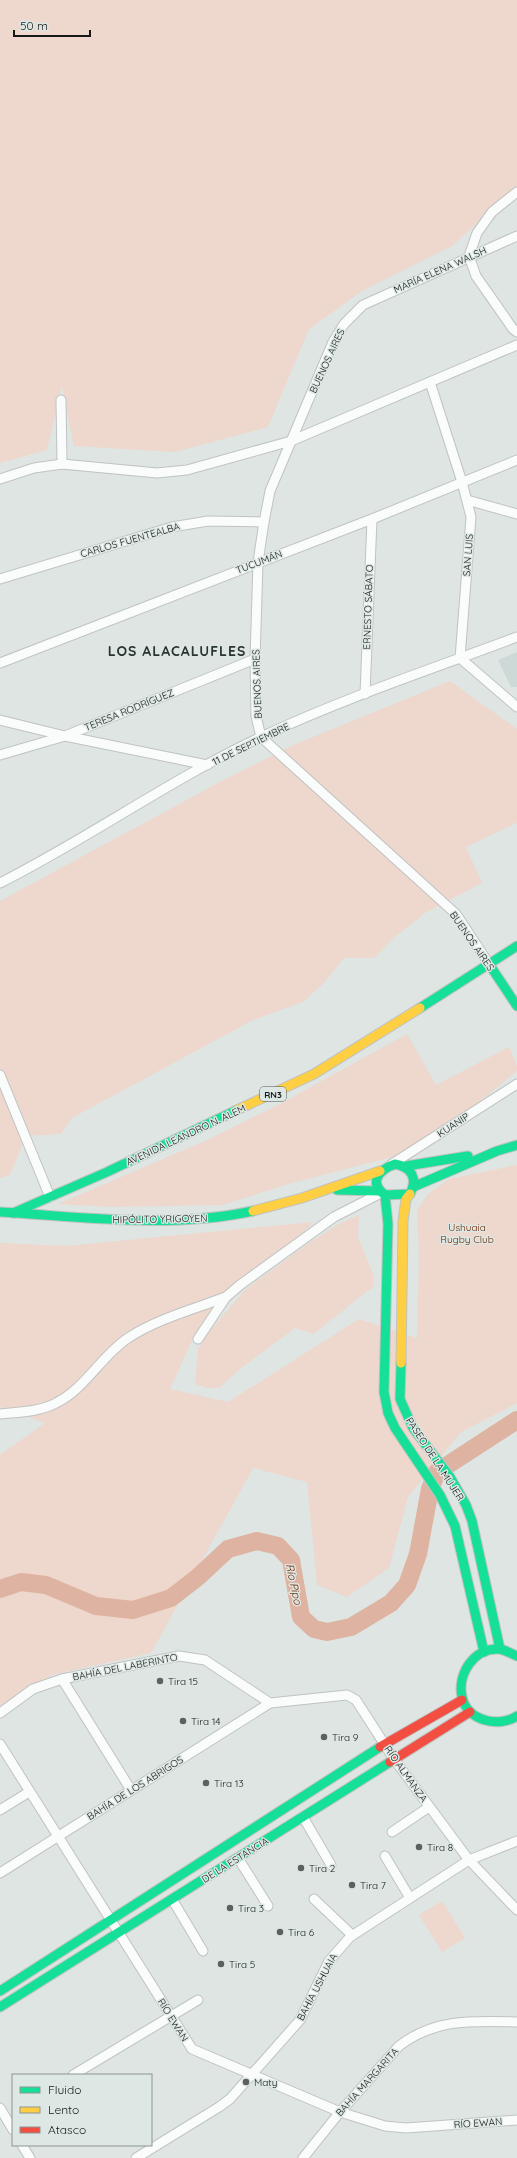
<svg xmlns="http://www.w3.org/2000/svg" width="517" height="2158" viewBox="0 0 517 2158" font-family="Quicksand,sans-serif">
<style>
.built{fill:#ccd9d6}
.green{fill:#eed7cc}
.lines{fill:none;stroke-linecap:round;stroke-linejoin:round}
.river{stroke:#deb3a1;stroke-width:18}
.street-casing{stroke:#bfc3c2;stroke-width:11}
.fast-casing{stroke:#bfc3c2;stroke-width:11}
.slow-casing{stroke:#bfc3c2;stroke-width:11}
.jam-casing{stroke:#bfc3c2;stroke-width:11}
.street{stroke:#fafbfb;stroke-width:9}
.fast{stroke:#16e098;stroke-width:9}
.slow{stroke:#ffcf43;stroke-width:9}
.jam{stroke:#f24e42;stroke-width:9}
.poi-dot{fill:#5c605f;stroke:#dde7e4;stroke-width:1.5}
.labels{text-anchor:middle;dominant-baseline:central;stroke-width:3;stroke-linejoin:round;paint-order:stroke}
.shield{fill:#dde7e4;stroke:#515755;stroke-width:1}
.shield-label{font-size:9px;font-weight:bold;fill:#151918}
.street-label{font-size:10px;fill:#151918;stroke:#dde7e4}
.park-label{font-size:10px;fill:#712702;stroke:#dde7e4}
.poi-label{font-size:10px;fill:#151918;stroke:#dde7e4;text-anchor:start}
.water-label{font-size:11px;font-style:italic;fill:#6e2400;stroke:#dde7e4}
.district-label{font-size:14px;font-weight:bold;letter-spacing:1px;fill:#2c3432;stroke:#dde7e4}
</style>
<rect width="100%" height="100%" fill="#dfe5e3"/>
<!-- built -->
<path class="built" d="M517,652v35h-6l-13,-27z"/>
<!-- green -->
<g class="green">
<path d="M0,0h517v187l-65,59 -90,45 -53,38 -41,98 -93,25 -101,-6 -12,-60 -15,64 -47,13z"/>
<path d="M450,681l67,48v94l-51,24 16,36 -57,30 -29,23 -22,22h-30l-21,26 -20,18 -50,18 -181,98 -11,16 -35,2 -16,39 -10,3v-277l218,-118 78,-39z"/>
<path d="M407,1034l29,51 73,-38 8,19v5l-79,64 -23,16 -127,33 -65,21 -113,2 -52,-3 147,-63 75,-37z"/>
<path d="M517,1165v238l-56,29 -53,65 -19,71 -42,29 -30,-12 -10,-103 -54,-14 -102,185 -99,22 -52,32v-252l45,-32 -45,-16v-164l66,3 248,-24 -120,114 -24,53 58,13 131,-83 58,19 2,-84 -2,-44 11,-16 21,-15z"/>
<path d="M359,1215l-1,22 15,37v13l-60,47 -18,-6 -55,41 -21,19h-12l-12,-4 3,-35 10,-16 38,-44 63,-46 30,-19z"/>
<path d="M442,1901l23,37 -23,14 -23,-37z"/>
</g>
<g class="lines">
<!-- river -->
<path class="river" d="M0,1589l21,-7 25,3 50,21 37,4 38,-12 27,-21 30,-28 29,-8 21,5 13,14 10,57 13,12 13,3 24,-5 40,-24 16,-18 11,-31 12,-65 7,-17 80,-52"/>
<!-- street casing -->
<g class="street-casing">
<g id="street">
<path d="M517,192l-25,20 -15,21 -8,23 7,20 37,53 4,3"/>
<path d="M430,382l32,100 9,35 -11,141 57,49"/>
<path d="M61,400l1,64"/>
<path d="M0,479l34,-11 28,-4 95,9 30,-3 104,-29 226,-96"/>
<path d="M467,500l50,14"/>
<path d="M0,579l172,-52 36,-6 56,1"/>
<path d="M0,663l372,-144 145,-59"/>
<path d="M365,694l7,-175"/>
<path d="M0,720l65,16 142,29"/>
<path d="M0,755l65,-19 190,-77"/>
<path d="M0,883c89,-45 171,-104 261,-146 83,-39 171,-68 256,-100"/>
<path d="M489,964l-33,-50 -195,-177 -5,-21 -1,-57 3,-97 6,-40 6,-31 63,-149 11,-18 19,-19 154,-69"/>
<path d="M0,1075l50,122"/>
<path d="M392,1164l125,-80"/>
<path d="M198,1339l28,-42 14,-12 94,-68 47,-24"/>
<path d="M0,1414c19,-2 39,-2 56,-11 30,-15 45,-47 72,-65 29,-19 66,-29 98,-41"/>
<path d="M62,1679l69,111"/>
<path d="M0,1713l33,-24 29,-10 117,-23 26,4 65,43"/>
<path d="M0,1744l192,305 148,63 45,14 21,2 111,-8"/>
<path d="M0,1810l29,-18"/>
<path d="M303,1817l28,48"/>
<path d="M392,1832l37,-25"/>
<path d="M385,1856l25,42"/>
<path d="M238,1858l30,48"/>
<path d="M0,1873l270,-170 77,-8 9,5 38,59 75,101 48,50"/>
<path d="M172,1899l31,52"/>
<path d="M314,1899l38,36"/>
<path d="M73,2075l125,-75"/>
<path d="M0,2108l13,22"/>
<path d="M22,2145l8,13"/>
<path d="M136,2158l83,-51 11,-8 70,-79 29,-59 21,-24 119,-77 48,-19"/>
<path d="M303,2158l37,-46 59,-66c36,-28 75,-25 118,-24"/>
</g>
</g>
<!-- fast casing -->
<g class="fast-casing">
<g id="fast">
<path d="M489,964l28,42"/>
<path d="M420,1008l97,-62"/>
<path d="M395,1164c17,3 23,15 15,30l-25,1c-17,-13 -6,-25 10,-31z"/>
<path d="M406,1166l62,-10"/>
<path d="M413,1187l84,-36 20,-6"/>
<path d="M337,1190l42,1"/>
<path d="M385,1195l3,29 -4,168 4,21 7,15 45,67 15,31 29,126"/>
<path d="M0,1212c85,5 169,17 253,-1"/>
<path d="M13,1213l94,-41 130,-62"/>
<path d="M401,1363l-1,36 13,29 37,49 16,28 6,16 28,128"/>
<path d="M517,1656c-5,-2 -12,-6 -17,-7 -26,-2 -43,25 -38,48 5,24 37,31 55,19"/>
<path d="M0,1991l380,-244"/>
<path d="M0,2007l390,-245"/>
</g>
</g>
<!-- slow casing -->
<g class="slow-casing">
<g id="slow">
<path d="M237,1110l77,-36 106,-66"/>
<path d="M253,1211l49,-13 78,-27"/>
<path d="M401,1363l2,-142 3,-22 4,-5"/>
</g>
</g>
<!-- jam casing -->
<g class="jam-casing">
<g id="jam">
<path d="M380,1747l82,-47"/>
<path d="M390,1762l80,-50"/>
</g>
</g>
<!-- street -->
<use href="#street" class="street"/>
<!-- fast -->
<use href="#fast" class="fast"/>
<!-- slow -->
<use href="#slow" class="slow"/>
<!-- jam -->
<use href="#jam" class="jam"/>
</g>
<!-- markers -->
<g class="poi-dot">
<circle cx="160" cy="1681" r="4"/>
<circle cx="183" cy="1721" r="4"/>
<circle cx="324" cy="1737" r="4"/>
<circle cx="206" cy="1783" r="4"/>
<circle cx="419" cy="1847" r="4"/>
<circle cx="301" cy="1868" r="4"/>
<circle cx="352" cy="1885" r="4"/>
<circle cx="230" cy="1908" r="4"/>
<circle cx="280" cy="1932" r="4"/>
<circle cx="221" cy="1964" r="4"/>
<circle cx="246" cy="2082" r="4"/>
</g>
<g class="labels">
<!-- shield labels -->
<rect class="shield" x="260" y="1087" width="26" height="14" rx="3"/>
<g class="shield-label">
<text x="273" y="1094">RN3</text>
</g>
<!-- street labels -->
<g class="street-label">
<text transform="translate(440 270) rotate(-24)">MARÍA ELENA WALSH</text>
<text transform="translate(327 361) rotate(-65)">BUENOS AIRES</text>
<text transform="translate(130 540) rotate(-16)">CARLOS FUENTEALBA</text>
<text transform="translate(468 555) rotate(-86)">SAN LUIS</text>
<text transform="translate(259 562) rotate(-21)">TUCUMÁN</text>
<text transform="translate(368 607) rotate(-88)">ERNESTO SÁBATO</text>
<text transform="translate(257 684) rotate(-92)">BUENOS AIRES</text>
<text transform="translate(129 710) rotate(-22)">TERESA RODRÍGUEZ</text>
<text transform="translate(251 744) rotate(-26)">11 DE SEPTIEMBRE</text>
<text transform="translate(472 941) rotate(55)">BUENOS AIRES</text>
<text transform="translate(453 1125) rotate(-33)">KUANIP</text>
<text transform="translate(186 1135) rotate(-25)">AVENIDA LEANDRO N. ALEM</text>
<text transform="translate(160 1219) rotate(-1)">HIPÓLITO YRIGOYEN</text>
<text transform="translate(435 1459) rotate(57)">PASEO DE LA MUJER</text>
<text transform="translate(125 1667) rotate(-11)">BAHÍA DEL LABERINTO</text>
<text transform="translate(406 1774) rotate(55)">RÍO ALMANZA</text>
<text transform="translate(135 1788) rotate(-32)">BAHÍA DE LOS ABRIGOS</text>
<text transform="translate(235 1860) rotate(-32)">DE LA ESTANCIA</text>
<text transform="translate(317 1987) rotate(-62)">BAHÍA USHUAIA</text>
<text transform="translate(173 2020) rotate(58)">RÍO EWAN</text>
<text transform="translate(367 2082) rotate(-48)">BAHÍA MARGARITA</text>
<text transform="translate(478 2123) rotate(-4)">RÍO EWAN</text>
</g>
<!-- park labels -->
<g class="park-label">
<text x="467" y="1227">Ushuaia<tspan x="467" dy="12">Rugby Club</tspan></text>
</g>
<!-- poi labels -->
<g class="poi-label">
<text x="168" y="1681">Tira 15</text>
<text x="191" y="1721">Tira 14</text>
<text x="332" y="1737">Tira 9</text>
<text x="214" y="1783">Tira 13</text>
<text x="427" y="1847">Tira 8</text>
<text x="309" y="1868">Tira 2</text>
<text x="360" y="1885">Tira 7</text>
<text x="238" y="1908">Tira 3</text>
<text x="288" y="1932">Tira 6</text>
<text x="229" y="1964">Tira 5</text>
<text x="254" y="2082">Maty</text>
</g>
<!-- water labels -->
<g class="water-label">
<text transform="translate(294 1584) rotate(78)">Río Pipo</text>
</g>
<!-- district labels -->
<g class="district-label">
<text x="177" y="651">LOS ALACALUFLES</text>
</g>
</g>
<!-- legend -->
<rect x="12" y="2074" width="140" height="72" fill="#dde7e4" stroke="#8d9592"/>
<rect x="20" y="2087" width="20" height="6" fill="#16e098" stroke="#8d9592"/>
<text x="48" y="2094" font-size="12" fill="#151918">Fluido</text>
<rect x="20" y="2107" width="20" height="6" fill="#ffcf43" stroke="#8d9592"/>
<text x="48" y="2114" font-size="12" fill="#151918">Lento</text>
<rect x="20" y="2127" width="20" height="6" fill="#f24e42" stroke="#8d9592"/>
<text x="48" y="2134" font-size="12" fill="#151918">Atasco</text>
<!-- scale -->
<path d="M14 30v6h76v-6" fill="none" stroke="#151918" stroke-width="2"/>
<text x="20" y="30" font-size="12" fill="#151918" stroke="#dde7e4" stroke-width="3" paint-order="stroke">50 m</text>
</svg>
